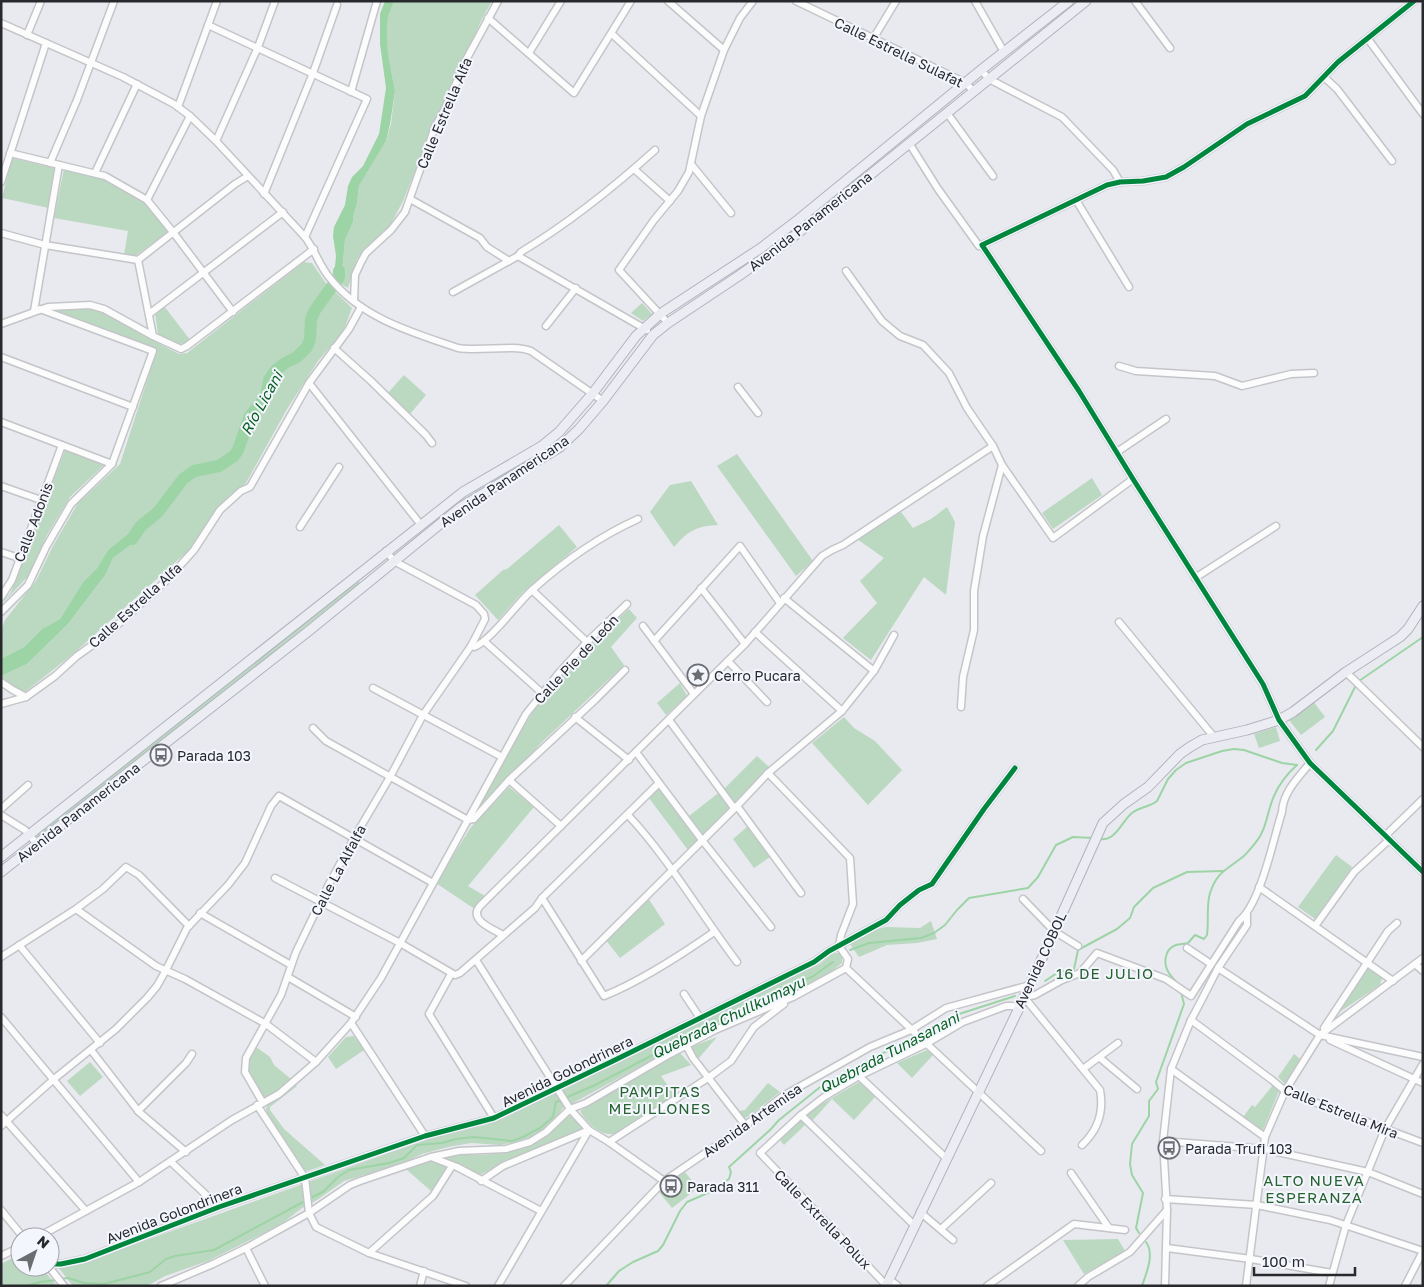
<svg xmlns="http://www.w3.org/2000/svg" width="1424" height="1287" viewBox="0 0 1424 1287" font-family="'Golos Text',sans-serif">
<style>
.green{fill:#bbd8c0}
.water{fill:#9dd4a6}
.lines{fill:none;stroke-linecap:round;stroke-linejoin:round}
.stream{stroke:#9dd4a6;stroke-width:2}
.river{stroke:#9dd4a6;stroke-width:12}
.minor-casing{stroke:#c4c5c9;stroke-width:9}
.major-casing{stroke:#b0b2be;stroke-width:11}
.minor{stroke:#fcfcfd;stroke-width:6}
.major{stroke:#ecedf3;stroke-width:9}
.cycleway-casing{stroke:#f4f6fe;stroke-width:8}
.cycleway{stroke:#00873e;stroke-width:5}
.labels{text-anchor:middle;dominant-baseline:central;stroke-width:4;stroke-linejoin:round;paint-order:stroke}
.street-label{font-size:14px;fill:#28292d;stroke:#f4f6fe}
.poi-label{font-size:14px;fill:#28292d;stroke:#f4f6fe;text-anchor:start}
.water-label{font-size:15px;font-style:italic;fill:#0a6122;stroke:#f4f6fe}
.neighbourhood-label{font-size:15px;letter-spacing:1px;fill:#276230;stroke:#f4f6fe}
</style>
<rect width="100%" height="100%" fill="#e9eaef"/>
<!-- green -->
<g class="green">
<path d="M394,1h98l-9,16 -21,45 -9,27 -24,47 -26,65 -17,32 -11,12 -18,14 -9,29 -7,-4 4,-44 8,-18 1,-9 3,-9 2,-18 27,-45 5,-17 4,-33 -7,-37 -1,-22 1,-15z"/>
<path d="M12,158l42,10 -5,40 -47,-10z"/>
<path d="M64,169l39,10 42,24 23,29 -33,24 -11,-1 4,-24 -74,-13z"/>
<path d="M304,262l8,1 13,19 27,26 -9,24 -25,29 -31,48 -41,74 -30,26 -27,41 -116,104 -48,38 -9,-4 -15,-12 26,-12 41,-40 38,-50 7,-16 19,-14 7,-19 -31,25 -11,18 -14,14 -23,37 -18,10 -18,18 -23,12v-29l4,-10 31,-39 17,-35 25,-43 42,-39 37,-114 -106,-41h42l7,2 56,31 23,12 8,-1z"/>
<path d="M642,303l10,11 -9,7 -12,-8z"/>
<path d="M164,306l27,35c-15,7 -20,0 -33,-6l-3,-22z"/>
<path d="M404,375l22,20 -16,19 -22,-21z"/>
<path d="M65,450l39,15 -34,32 -23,38 -17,39 -29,31 10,-13z"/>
<path d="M737,454l76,107 -17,15 -79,-110z"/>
<path d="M1092,478l10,17 -49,34 -11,-16z"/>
<path d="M691,481l27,44c-22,1 -30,6 -44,22l-24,-35 20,-27z"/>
<path d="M947,507l8,15 -9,73 -22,-18 -53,83 -28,-22 34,-35 -17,-22 24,-23 -27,-19 44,-27 12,16 18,-9z"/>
<path d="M559,525l18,22 -54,45 -25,28 -23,-25 28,-25 4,-1z"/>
<path d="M358,580l2,3 -321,256 -2,-4z"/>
<path d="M629,609l8,9 -26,29 13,18 -83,78 -66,71c18,-33 35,-68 56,-99 26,-39 64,-75 98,-106z"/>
<path d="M680,683l7,13 -21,19 -9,-12z"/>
<path d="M1313,701l12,16 -24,18 -12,-15z"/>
<path d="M844,717l10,11 21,13 27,29 -34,35 -56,-62z"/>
<path d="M1276,727l4,14 -21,7 -5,-14z"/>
<path d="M757,756l12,11 -66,68 -14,-19 37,-29z"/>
<path d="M509,787l25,20 -66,79 17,10 -12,12 -37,-25 35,-56z"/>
<path d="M659,788l39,52 -10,10 -39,-52z"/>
<path d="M748,826l22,31 -16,11 -21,-29z"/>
<path d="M1336,855l16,12 -37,52 -17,-12z"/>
<path d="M648,898l17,26 -45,34 -15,-19z"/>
<path d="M931,921l6,18 -20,4 -30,2 -28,12 -9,-13 16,-12 20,-5 34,1z"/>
<path d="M836,953h4l2,4v6l-10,8 -38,21 -83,36 -138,75 -10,5 -9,13 -20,15 -19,6 -15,3 -29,-2 -23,4 -26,7 -21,10 -57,17 -27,19 -15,8 -22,17 -72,36 -43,15 -18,10h-74l-15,-19 22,-3 348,-125 58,-14 81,-37 221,-111 32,-13 12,-10z"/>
<path d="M1369,967l13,11 -2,7 -42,28z"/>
<path d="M354,1036l10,14 -28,19 -8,-12 18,-20z"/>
<path d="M717,1037l-19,22 -7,-12z"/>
<path d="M256,1047l14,10 4,8 17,14 -10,10 -15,9 -3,-1 -16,-26 3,-16z"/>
<path d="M927,1050l6,5 -21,23 -15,-15z"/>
<path d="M679,1052l12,13 -30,11 14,20 -60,38c-15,2 -28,-11 -35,-23z"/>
<path d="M1294,1054l6,5 -15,25 -7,-7z"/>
<path d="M90,1062l13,15 -23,19 -13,-15z"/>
<path d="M859,1082l16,15 -21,23 -22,-21 -20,22 -7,-7z"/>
<path d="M768,1083l12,9 -31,24 -4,2 -6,-7 6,-1z"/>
<path d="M295,1084l2,2 -27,21v3l14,19 41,36 -18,6 -5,-2 -35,-54 -1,-7 2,-3z"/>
<path d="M1273,1085l6,6 -17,41 -19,-15 9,-12 3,2z"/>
<path d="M570,1115l13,14 -69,28 -36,19 -18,-11 -17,-7c17,-5 33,-2 50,-4 37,-2 51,-18 77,-39z"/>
<path d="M801,1120l4,5 -21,20 -5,-6z"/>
<path d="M429,1161l8,1 12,5 -18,24 -25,-22z"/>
<path d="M684,1171l14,17 -26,20 -13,-16z"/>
<path d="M1118,1239l7,12 -41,23 -21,-34z"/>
<path d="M20,1254v13h21l16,19h-56v-22z"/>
</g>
<!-- water -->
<g class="water">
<path d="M385,1h9l-6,16 -1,15 1,22 7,37 -5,33 -4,17 -27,45 -2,18 -3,9 -1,9 -8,18 -4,44 -7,-7 2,-21 -3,-20 1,-9 11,-22 3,-19 4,-9 11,-11 16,-32 7,-46 -6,-44v-30z"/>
<path d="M139,525l7,1 -14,18 -19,14 -7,16 -38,50 -41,40 -26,12v-17l23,-12 18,-18 18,-10 23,-37 14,-14 11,-18z"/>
</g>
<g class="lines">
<!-- stream -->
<g class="stream">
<path d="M1359,681l64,-44"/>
<path d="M1316,750l17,-19 23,-46"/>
<path d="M1099,839c17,3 22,-17 33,-26 7,-6 18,-6 25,-12l11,-22 8,-9 10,-7 36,-12 12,-2 10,1 38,13 15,2"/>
<path d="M850,950l19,-7 52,-5 13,-5 11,-8 12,-15 12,-12 59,-10 10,-11 18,-32 17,-8 21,1"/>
<path d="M1045,981l12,-8 17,-4 4,-19 39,-21 13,-11 4,-11 19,-19 34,-16 36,-1"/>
<path d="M1177,983c-2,-3 -6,-6 -8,-10 -6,-9 -5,-24 7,-28 4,-1 8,-1 12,-2l7,-8 9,4 3,-4c2,-14 -1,-28 3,-42 7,-21 15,-22 30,-34 6,-4 11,-11 16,-17 11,-13 11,-31 18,-46 5,-12 14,-23 23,-31"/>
<path d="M309,1199l15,-8 14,-14 11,-7 40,-7 15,-5 13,-13 25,-2 14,-4 18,-2 38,4 11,-4 17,-9 13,-11 3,-15 39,-17 191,-99 26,-9 21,-15"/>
<path d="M1139,1233l-3,-5 7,-35 -11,-18 -2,-11 2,-20 17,-28v-15l9,-12 -2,-7 28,-78 -3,-12"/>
<path d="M60,1279l8,-1 16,5 20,1 46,-12 16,-13 9,-3 39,-6 91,-49"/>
<path d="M26,1286l14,-4 16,-2"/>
<path d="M606,1286l13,-15 14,-9 25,-11 5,-6 17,-34 7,-9 23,-10 19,-13 2,-7 -2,-5 41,-37 9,-10 45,-36 132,-69 59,-19"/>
<path d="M1142,1286c4,-12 13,-32 4,-44"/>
</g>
<!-- river -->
<path class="river" d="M132,539l9,-13 17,-14 25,-33 11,-8 25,-5 15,-10 4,-6 12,-34 16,-19 3,-17 7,-10 9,-7 12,-6 10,-10 3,-8 1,-20 4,-9 24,-33v-6"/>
<!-- minor casing -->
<g class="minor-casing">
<g id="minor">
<path d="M668,1l56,49"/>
<path d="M796,1l170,82 7,8"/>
<path d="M975,1l29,51"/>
<path d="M1135,1l35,47"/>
<path d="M1414,1l-76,61 -33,34 -58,28 -63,43 -18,10 -23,4 -23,1 -13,3 -125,60 97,146 54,88 130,205 16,36 31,43 113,109"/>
<path d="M488,18l86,75 57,-92"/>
<path d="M1,23l122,54 51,27 16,12 26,25 89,96c10,13 14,28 24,40 32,41 82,55 129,71 23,4 54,-4 73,3l72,50"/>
<path d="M208,25l159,74 -62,138"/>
<path d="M612,34l89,82"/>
<path d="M27,35l14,-34"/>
<path d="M873,39l23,-38"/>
<path d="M1368,39l55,75"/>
<path d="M529,53l32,-52"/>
<path d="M981,70l8,9 73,38 51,53 7,12"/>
<path d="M1324,77l13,12 55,72"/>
<path d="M351,92l26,-91"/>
<path d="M178,107l39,-106"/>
<path d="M947,113l46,63"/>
<path d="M216,141l42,-94 17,-46"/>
<path d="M909,143l29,46 41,57"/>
<path d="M10,153l95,23 42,24 26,32 60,80"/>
<path d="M50,163l27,-63 37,-99"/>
<path d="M691,164l40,49"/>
<path d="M634,169l36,32"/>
<path d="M95,173l42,-89"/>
<path d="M1,182l45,-139"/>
<path d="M264,194l49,-121 24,-68"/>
<path d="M410,199l70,39 7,9 22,14"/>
<path d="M147,200l43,-84"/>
<path d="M1076,200l53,87"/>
<path d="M1,233l44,12 93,15 97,-76 13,-8"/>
<path d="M518,256l129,74"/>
<path d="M138,260l15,76"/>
<path d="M846,271l36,50 18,15 23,9 26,28 18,35 26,38 9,19 -19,71 -9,55v39l-11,47 -2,30"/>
<path d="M453,292l65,-36 3,-4c48,-29 93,-65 134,-102"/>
<path d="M354,301l1,-26 6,-13 5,-9 25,-23 14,-18 30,-85 9,-16 23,-53 31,-57"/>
<path d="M34,311l25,-146"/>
<path d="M149,314l134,-102"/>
<path d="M668,323l-49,-53 35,-50 24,-29 11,-19 12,-56 23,-66 16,-32 13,-17"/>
<path d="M1,324l47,-17 42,-2 14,4 49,27 28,13 6,-3 127,-97"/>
<path d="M546,326l30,-38"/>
<path d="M334,348l37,33 55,54 6,8"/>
<path d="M1,357l132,50"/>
<path d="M1119,366l17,5 79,5 27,10 49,-12 23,-1"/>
<path d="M309,383l112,142"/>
<path d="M738,387l20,26"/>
<path d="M1,422l111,42"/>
<path d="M1117,452l49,-33"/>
<path d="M1002,465l51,73 80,-59"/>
<path d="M1,486l40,14"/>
<path d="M300,527l39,-60"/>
<path d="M1,552l18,6"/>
<path d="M1195,578l81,-52"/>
<path d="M701,588l44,56"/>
<path d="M532,590l55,52"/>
<path d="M1,597l11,-17 50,-135"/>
<path d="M784,598l90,73"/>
<path d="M1,612l27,-27 18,-38 25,-43 41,-40 41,-113 -113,-42"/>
<path d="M1119,622l95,115"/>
<path d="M643,626l51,68"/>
<path d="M755,632l87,79"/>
<path d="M484,641l58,52"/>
<path d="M654,641l86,-95 40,57"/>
<path d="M471,646l3,1c16,-6 42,-42 57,-56 32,-29 67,-54 107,-72"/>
<path d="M728,661l39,41"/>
<path d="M1346,672l77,75"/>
<path d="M1,682l12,8 13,7"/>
<path d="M373,688l129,69"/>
<path d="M1,704l25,-7 29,-21 22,-20 28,-20 61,-55 28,-31 26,-40 21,-19 9,-4 59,-104 40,-54 12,-22"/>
<path d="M575,717l54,43"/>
<path d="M669,720l65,88"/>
<path d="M313,728l13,13 142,79"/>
<path d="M636,752l66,88 69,87"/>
<path d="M768,773l82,85 3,46 -12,31 -2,11 9,13 -2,9"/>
<path d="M509,780l52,46"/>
<path d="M737,806l64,87"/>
<path d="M1,809l27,-24"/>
<path d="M1,815l24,15 12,14"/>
<path d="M628,815c41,44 72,98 109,147"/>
<path d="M468,820l6,-1 35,-39 86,-80 30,-30"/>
<path d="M1385,836l38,-37"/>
<path d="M275,878l125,65 55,32 5,-2 75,-65 7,-10 117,-115"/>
<path d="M1259,887l134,94"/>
<path d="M542,898l62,98c37,-15 77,-41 110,-64"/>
<path d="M1023,899l31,32 24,15"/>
<path d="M76,909l80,57 29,13 81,45 50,38"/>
<path d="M200,913l91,52"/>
<path d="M1315,926l39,-54 35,-32"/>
<path d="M503,935c-10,-6 -35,-15 -23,-29l265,-262 77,-88 10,-6 11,-5 150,-99"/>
<path d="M19,945l81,98"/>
<path d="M1187,948l24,16"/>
<path d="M1,957l75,-48 27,-20 23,-22 13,8 50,51"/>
<path d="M476,960l94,149 19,21 20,12 55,39"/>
<path d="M581,961l156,-155 31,-33 74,-62 32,-40 20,-36"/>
<path d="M1415,964l8,7"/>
<path d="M846,968l195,183"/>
<path d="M1218,968l102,67 103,22"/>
<path d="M451,974l-22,40 65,104"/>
<path d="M288,977l68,40"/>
<path d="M684,994l16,24"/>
<path d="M1,1017l138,165"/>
<path d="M1191,1020l81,60 13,11 138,52"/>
<path d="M351,1023l74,113"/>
<path d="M1324,1028l64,-97 9,-8"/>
<path d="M1330,1040l93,43"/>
<path d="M686,1045l7,13 52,67"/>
<path d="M91,1050l48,62 47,40"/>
<path d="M1100,1058l37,31"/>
<path d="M1083,1069l35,-26"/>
<path d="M1171,1069l94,68"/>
<path d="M859,1076l87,82"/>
<path d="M263,1103l-18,-31 1,-14 35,-63 15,-43 32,-66 26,-48 36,-61 33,-62 48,-69 14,-27 -1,-5 -8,-9 -82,-44 -8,-10"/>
<path d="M257,1105l48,73 4,35 7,14 53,26 97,33"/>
<path d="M138,1111l48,-48 6,-9"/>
<path d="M1,1115l85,96"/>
<path d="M801,1115l113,110"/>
<path d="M1,1126l53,-47 62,-50 31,-31 10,-12 9,-16 21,-42 41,-43 17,-22 26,-57 8,-10 154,87"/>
<path d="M1163,1141l101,8 104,23 55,22"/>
<path d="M609,1142l99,-64 23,-17 23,-34 30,-23"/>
<path d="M1082,1145c16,-15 22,-34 18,-55l-76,-93 11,-2 27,-15 18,-7 17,-20 69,26 25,17 48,-75c22,-18 34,-81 43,-109 1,-20 16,-34 28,-49"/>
<path d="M431,1157l26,10 84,44"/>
<path d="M171,1162l48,45"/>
<path d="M1071,1173l38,55"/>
<path d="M481,1181l22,-15 86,-36"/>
<path d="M1165,1199l92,6 73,15 93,31"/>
<path d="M1,1210l22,27"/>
<path d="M920,1212l33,28"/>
<path d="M941,1229l50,-46"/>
<path d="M38,1237l101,-55 93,-62 47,-26 37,-32 35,-39 30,-45 145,-264 32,-40 29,-32 40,-38"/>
<path d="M246,1248l19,38"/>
<path d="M1167,1248l84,11 81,14"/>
<path d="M369,1253l64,-57 19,-30"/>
<path d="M1,1256l19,-9"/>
<path d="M50,1264h11l24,-5 134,-52 206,-71 69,-18 119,-57 201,-99 15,-11 57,-31 14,-15 19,-15 13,-6 52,-75 31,-41"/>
<path d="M49,1267l15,19"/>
<path d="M889,1279l9,7"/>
<path d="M886,1285l-126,-132 41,-38 23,-18 35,-21 67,-32 37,-22 43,-16h6l7,2"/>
<path d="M161,1286l52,-22 33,-16 63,-35 41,-28 10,-4 71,-24 28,-6 47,-2 24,-7 16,-10 24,-23 16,-6 84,-49 45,-24 78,-33 53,-29"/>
<path d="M420,1286l4,-15"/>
<path d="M498,1286l91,-156"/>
<path d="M564,1286l100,-105 74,-50 45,-35 87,-49 41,-17 35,-22 84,-23"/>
<path d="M987,1286l87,-62 51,6"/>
<path d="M1078,1286l10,-9 42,-25 37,-42"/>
<path d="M1165,1286l2,-76 -4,-69 8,-72 20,-49 9,-17 18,-35 29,-43v-10"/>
<path d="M1246,1286l19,-149 20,-46 35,-56 103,-77"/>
<path d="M1329,1286l17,-61 39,-96 38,-65"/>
<path d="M1405,1286l18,-35"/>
</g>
</g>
<!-- major casing -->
<g class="major-casing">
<g id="major">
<path d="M1,857l462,-365 79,-46 17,-14 34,-39 43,-57 24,-22 101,-66 38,-29 182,-149 88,-69"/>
<path d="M1,872l309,-242 151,-123 99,-60 19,-18 24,-28 50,-66 15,-12 72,-48 48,-34 298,-240"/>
<path d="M886,1286l144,-301 73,-162 21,-19 24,-17 32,-33 10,-7 12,-7 45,-10 32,-10 14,-8 53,-40 54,-35 8,-8 15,-23"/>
</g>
</g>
<!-- minor -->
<use href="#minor" class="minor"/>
<!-- major -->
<use href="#major" class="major"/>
<!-- cycleway casing -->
<g class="cycleway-casing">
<g id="cycleway">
<path d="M1414,1l-76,61 -33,34 -58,28 -63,43 -18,10 -23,4 -23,1 -13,3 -125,60 97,146 54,88 130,205 16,36 31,43 113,109"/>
<path d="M50,1264h11l24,-5 134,-52 206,-71 69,-18 119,-57 201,-99 15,-11 57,-31 14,-15 19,-15 13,-6 52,-75 31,-41"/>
</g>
</g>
<!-- cycleway -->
<use href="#cycleway" class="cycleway"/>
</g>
<!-- icons -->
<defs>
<g id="sight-ring" transform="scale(1.125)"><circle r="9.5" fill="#f4f6fe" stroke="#6c6d71" stroke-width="1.5"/><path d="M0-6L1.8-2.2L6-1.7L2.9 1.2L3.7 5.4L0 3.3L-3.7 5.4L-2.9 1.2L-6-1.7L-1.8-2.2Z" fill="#6c6d71"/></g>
<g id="bus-ring" transform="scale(1.125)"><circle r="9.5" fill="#f4f6fe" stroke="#6c6d71" stroke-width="1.5"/><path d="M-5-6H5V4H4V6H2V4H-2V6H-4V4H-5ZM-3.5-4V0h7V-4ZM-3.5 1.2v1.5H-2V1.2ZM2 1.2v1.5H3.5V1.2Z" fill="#6c6d71"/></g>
</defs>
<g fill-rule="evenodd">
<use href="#sight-ring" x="698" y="675"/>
<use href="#bus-ring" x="161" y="755"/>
<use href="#bus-ring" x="1169" y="1148"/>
<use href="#bus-ring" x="671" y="1186"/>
</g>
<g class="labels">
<!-- street labels -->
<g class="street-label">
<text transform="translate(899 52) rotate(26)">Calle Estrella Sulafat</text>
<text transform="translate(444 113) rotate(-67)">Calle Estrella Alfa</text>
<text transform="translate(810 221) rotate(-38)">Avenida Panamericana</text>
<text transform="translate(504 481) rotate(-34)">Avenida Panamericana</text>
<text transform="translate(33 522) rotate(-69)">Calle Adonis</text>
<text transform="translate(135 605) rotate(-42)">Calle Estrella Alfa</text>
<text transform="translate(576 659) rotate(-47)">Calle Pie de León</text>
<text transform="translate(78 812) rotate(-38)">Avenida Panamericana</text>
<text transform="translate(338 870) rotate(-62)">Calle La Alfalfa</text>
<text transform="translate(1040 960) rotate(-65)">Avenida COBOL</text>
<text transform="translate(567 1071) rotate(-26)">Avenida Golondrinera</text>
<text transform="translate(1341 1111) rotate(22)">Calle Estrella Mira</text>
<text transform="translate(752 1120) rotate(-35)">Avenida Artemisa</text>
<text transform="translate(174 1213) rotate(-21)">Avenida Golondrinera</text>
<text transform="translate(823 1219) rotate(46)">Calle Extrella Polux</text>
</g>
<!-- poi labels -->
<g class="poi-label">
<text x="714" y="675">Cerro Pucara</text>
<text x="177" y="755">Parada 103</text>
<text x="1185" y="1148">Parada Trufi 103</text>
<text x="687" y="1186">Parada 311</text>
</g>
<!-- water labels -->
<g class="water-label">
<text transform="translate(261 403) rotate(-61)">Río Licani</text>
<text transform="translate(728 1017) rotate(-26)">Quebrada Chullkumayu</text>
<text transform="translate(889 1052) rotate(-28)">Quebrada Tunasanani</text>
</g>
<!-- neighbourhood labels -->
<g class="neighbourhood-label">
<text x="1105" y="973">16 DE JULIO</text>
<text x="660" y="1091">PAMPITAS<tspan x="660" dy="17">MEJILLONES</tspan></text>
<text x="1314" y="1180">ALTO NUEVA<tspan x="1314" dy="17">ESPERANZA</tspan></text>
</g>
</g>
<!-- border -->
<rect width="1424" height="1287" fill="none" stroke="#28292d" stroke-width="5"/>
<!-- north arrow -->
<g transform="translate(35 1252) rotate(40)"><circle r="24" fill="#f4f6fe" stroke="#a2a4aa"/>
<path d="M0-4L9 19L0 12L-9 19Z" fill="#6c6d71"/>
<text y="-8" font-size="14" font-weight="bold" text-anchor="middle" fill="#28292d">N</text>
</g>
<!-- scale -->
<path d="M1254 1267v8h101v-8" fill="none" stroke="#28292d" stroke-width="2.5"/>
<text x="1262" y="1267" font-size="15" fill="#28292d" stroke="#f4f6fe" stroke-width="4" paint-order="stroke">100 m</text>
</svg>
